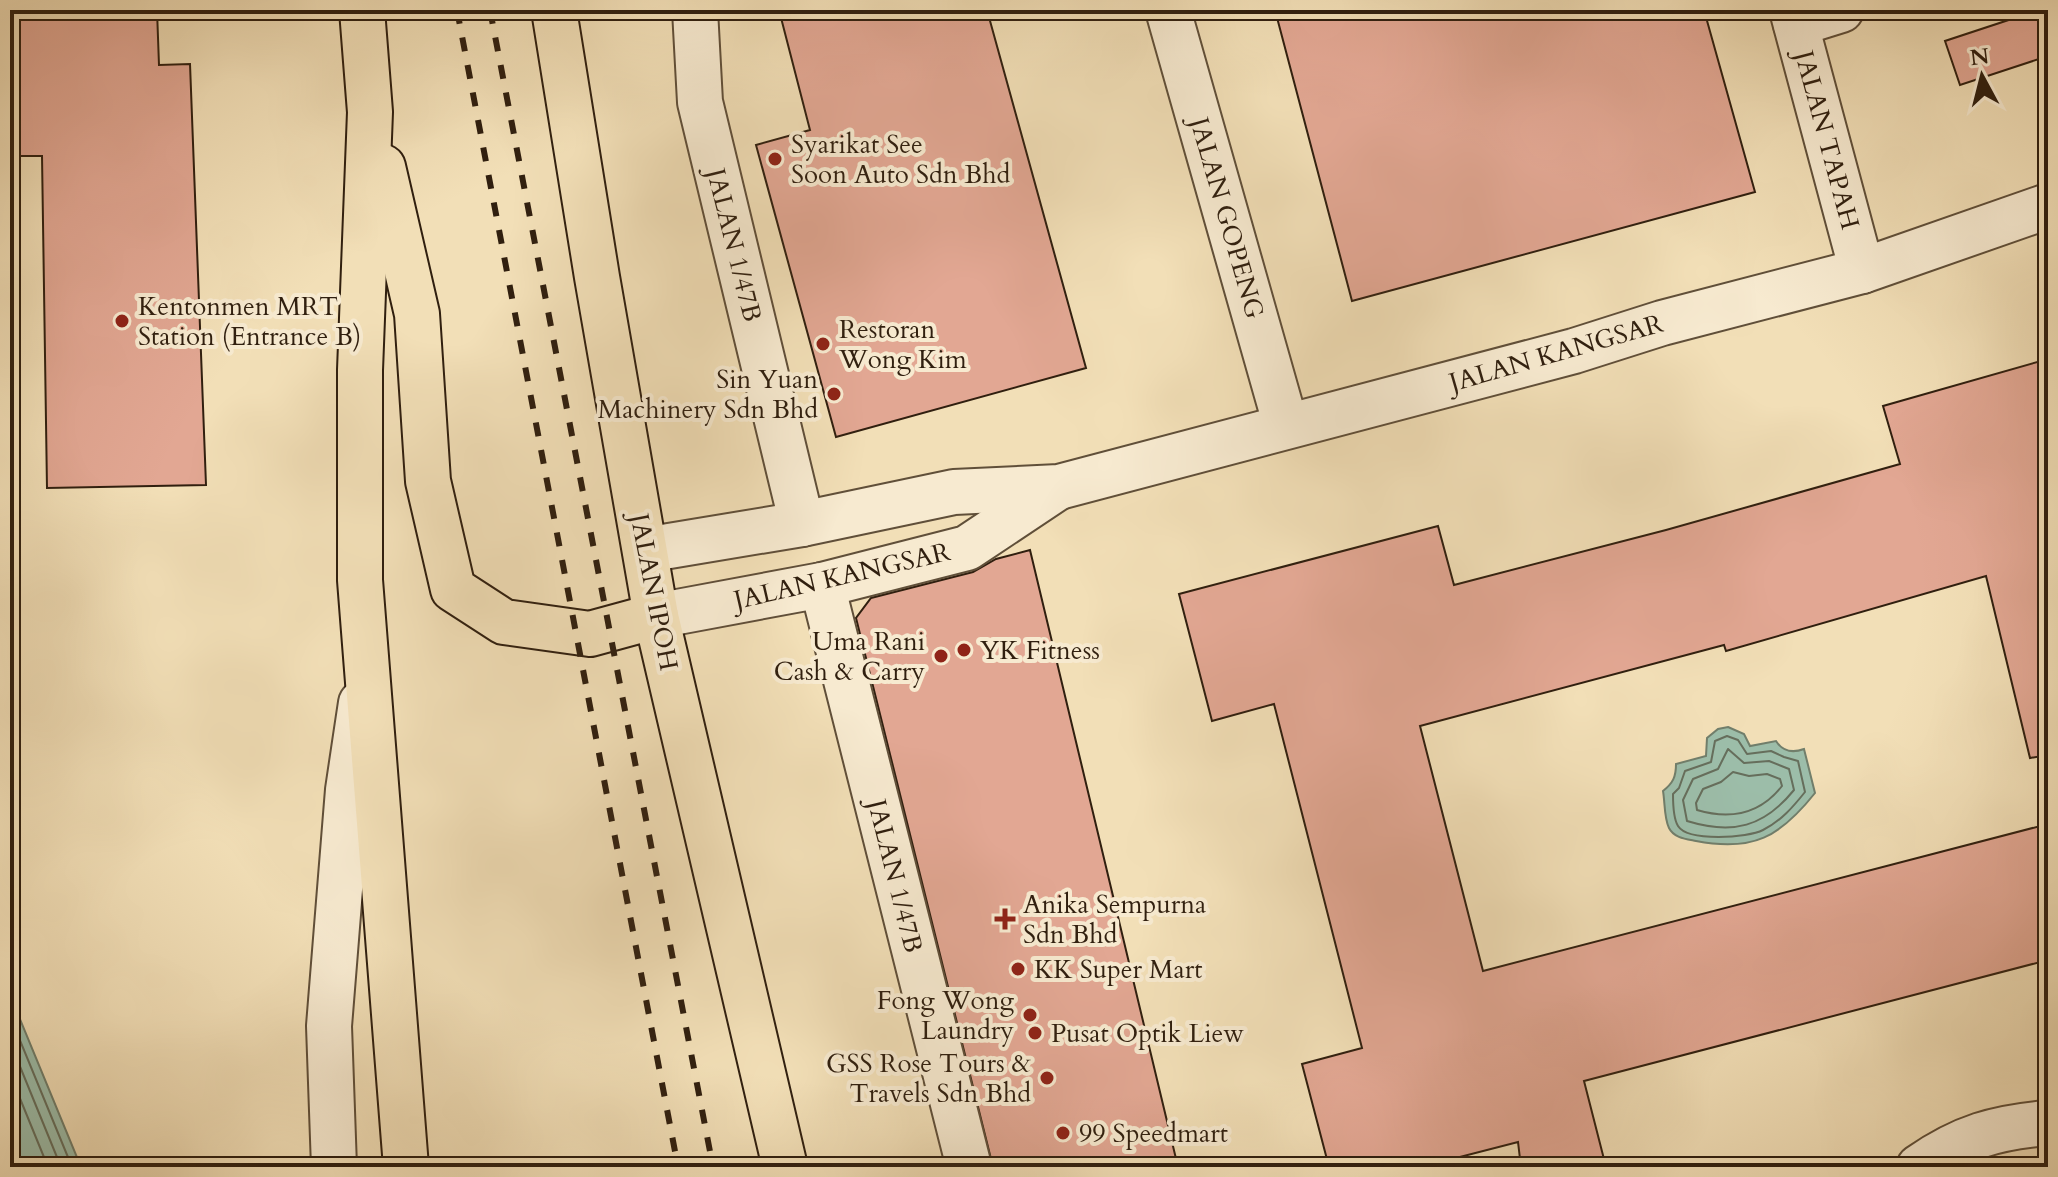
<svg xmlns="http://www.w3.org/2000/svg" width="2058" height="1177" viewBox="0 0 2058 1177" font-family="Cardo,serif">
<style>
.water{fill:#9cbda9;stroke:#717e6b;stroke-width:2}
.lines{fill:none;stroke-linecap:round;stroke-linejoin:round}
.shore{stroke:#666e5c;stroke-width:2}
.building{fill:#e2a793;stroke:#301f0f;stroke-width:2}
.minor-casing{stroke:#604f39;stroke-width:48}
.major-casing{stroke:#301f0f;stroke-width:48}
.minor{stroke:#f7ead0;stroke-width:44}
.major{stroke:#f2dfb7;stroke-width:44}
.rail{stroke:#301f0f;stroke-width:6;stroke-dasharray:14 14;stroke-linecap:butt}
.poi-dot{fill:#8f2418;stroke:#f7ead0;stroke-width:3}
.labels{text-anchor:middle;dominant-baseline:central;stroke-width:8;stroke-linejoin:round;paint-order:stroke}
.street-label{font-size:26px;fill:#301f0f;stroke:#f7ead0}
.poi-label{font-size:26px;fill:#301f0f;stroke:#f7ead0;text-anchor:start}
</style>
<rect width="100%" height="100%" fill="#f2dfb7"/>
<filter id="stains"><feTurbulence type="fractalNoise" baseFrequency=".0025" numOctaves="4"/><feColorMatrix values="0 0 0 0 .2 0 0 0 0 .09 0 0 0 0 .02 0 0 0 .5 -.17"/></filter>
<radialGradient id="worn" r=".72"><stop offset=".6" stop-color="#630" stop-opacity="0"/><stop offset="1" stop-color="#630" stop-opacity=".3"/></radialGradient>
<!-- water -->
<g class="water">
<path d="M1728,727l16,7 6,12 26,-5c7,11 17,12 28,8l11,44c-35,44 -62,59 -119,48 -10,-2 -22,-3 -27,-13 -5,-10 -4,-26 -6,-37 10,-8 13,-14 13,-27l30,-8 1,-18 11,-9z"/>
<path d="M10,995l71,172h-71z"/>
</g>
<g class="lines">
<!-- shore -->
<g class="shore">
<path d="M1727,736l11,4 9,14 24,-3 13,6 14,4 7,31c-12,15 -24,29 -42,38 -15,8 -75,12 -85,-4 -5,-8 -5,-23 -5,-32l6,-6 6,-17 26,-9 4,-21z"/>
<path d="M1728,749l16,14 25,-2 20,8 5,21c-30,37 -61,45 -107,31l-4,-21 10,-21 25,-10z"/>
<path d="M1733,772l16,4 18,-2 13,5 2,7c-22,28 -51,34 -85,24l-1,-7 7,-14 18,-7z"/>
<path d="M10,1016l62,151"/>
<path d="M10,1042l51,125"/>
<path d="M10,1074l38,93"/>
</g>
</g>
<!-- building -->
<g class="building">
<path d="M10,10h147l2,55 31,-1 16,421 -159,3 -5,-332h-32z"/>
<path d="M779,10h208l99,358 -250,69 -80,-292 54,-15z"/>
<path d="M1275,10h429l51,182 -403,109z"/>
<path d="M2039,10h9v46l-88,29 -15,-44z"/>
<path d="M2048,359v396l-18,3 -44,-182 -260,75 -2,-6 -304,81 63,245 565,-147v136l-464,121 22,86h-85l-3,-25 -97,25h-92l-27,-103 60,-16 -88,-344 -62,17 -33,-127 259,-68 16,59 212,-55 234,-66 -17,-58z"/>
<path d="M1030,550l148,617h-185l-137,-549 15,-20 102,-26 23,-13z"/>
</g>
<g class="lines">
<!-- minor casing -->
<g class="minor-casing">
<g id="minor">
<path d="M695,10l5,92 102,422"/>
<path d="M1168,10l118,416"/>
<path d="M1792,10l70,261"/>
<path d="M1796,24l45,-14"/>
<path d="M645,550l157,-26 152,-32 105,-5 515,-136 88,-28 200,-52 186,-65"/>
<path d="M822,585l147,582"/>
<path d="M656,616l166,-31 145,-37 90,-60"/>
<path d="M334,1167l-5,-141 19,-236 13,-87"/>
<path d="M1919,1167c43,-30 78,-40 129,-44"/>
</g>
</g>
<!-- major casing -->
<g class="major-casing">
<g id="major">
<path d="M362,10l8,102 -10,258v210l46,587"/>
<path d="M554,10l43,267 59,339 129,551"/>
<path d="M383,167l34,147 11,167 25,108 51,33 86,12 66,-18"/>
</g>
</g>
<!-- minor -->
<use href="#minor" class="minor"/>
<!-- major -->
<use href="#major" class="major"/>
<!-- rail -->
<g class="rail">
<path d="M457,10l221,1157"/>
<path d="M490,10l223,1157"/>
</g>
</g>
<!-- markers -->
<g class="poi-dot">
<circle cx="775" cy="159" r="8"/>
<circle cx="122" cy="321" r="8"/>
<circle cx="823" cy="344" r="8"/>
<circle cx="834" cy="394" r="8"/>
<circle cx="964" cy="650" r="8"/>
<circle cx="941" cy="656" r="8"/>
<path d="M1001 907h8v8h8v8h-8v8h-8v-8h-8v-8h8z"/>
<circle cx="1018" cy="969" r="8"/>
<circle cx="1030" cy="1015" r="8"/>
<circle cx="1035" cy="1033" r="8"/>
<circle cx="1047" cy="1078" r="8"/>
<circle cx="1063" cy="1133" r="8"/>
</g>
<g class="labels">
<!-- street labels -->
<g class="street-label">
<text transform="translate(1827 140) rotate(75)">JALAN TAPAH</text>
<text transform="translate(1227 218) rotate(74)">JALAN GOPENG</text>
<text transform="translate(734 245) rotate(76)">JALAN 1/47B</text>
<text transform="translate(1556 353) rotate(-16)">JALAN KANGSAR</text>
<text transform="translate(842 576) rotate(-13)">JALAN KANGSAR</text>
<text transform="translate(654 592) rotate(79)">JALAN IPOH</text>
<text transform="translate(895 876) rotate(76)">JALAN 1/47B</text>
</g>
<!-- poi labels -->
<g class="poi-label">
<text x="791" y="144">Syarikat See<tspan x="791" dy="30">Soon Auto Sdn Bhd</tspan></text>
<text x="138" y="306">Kentonmen MRT<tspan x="138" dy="30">Station (Entrance B)</tspan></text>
<text x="839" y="329">Restoran<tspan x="839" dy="30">Wong Kim</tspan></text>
<text x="818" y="379" text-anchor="end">Sin Yuan<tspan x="818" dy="30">Machinery Sdn Bhd</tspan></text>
<text x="925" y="641" text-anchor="end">Uma Rani<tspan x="925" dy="30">Cash &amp; Carry</tspan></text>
<text x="980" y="650">YK Fitness</text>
<text x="1023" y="904">Anika Sempurna<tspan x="1023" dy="30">Sdn Bhd</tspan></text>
<text x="1034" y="969">KK Super Mart</text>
<text x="1014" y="1000" text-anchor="end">Fong Wong<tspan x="1014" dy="30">Laundry</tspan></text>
<text x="1051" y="1033">Pusat Optik Liew</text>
<text x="1031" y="1063" text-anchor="end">GSS Rose Tours &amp;<tspan x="1031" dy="30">Travels Sdn Bhd</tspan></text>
<text x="1079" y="1133">99 Speedmart</text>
</g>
</g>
<!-- margin -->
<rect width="2058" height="1177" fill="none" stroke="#f2dfb7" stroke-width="40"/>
<rect x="12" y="12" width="2034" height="1153" fill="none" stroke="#301f0f" stroke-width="4"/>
<rect x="20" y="20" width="2018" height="1137" fill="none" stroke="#301f0f" stroke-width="2"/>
<!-- north arrow -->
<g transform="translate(1982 76) rotate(353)" stroke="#f7ead0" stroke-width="6" paint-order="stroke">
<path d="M0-6L14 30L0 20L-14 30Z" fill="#301f0f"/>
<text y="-12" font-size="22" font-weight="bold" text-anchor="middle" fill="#301f0f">N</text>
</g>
<rect width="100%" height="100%" filter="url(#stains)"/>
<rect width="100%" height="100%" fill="url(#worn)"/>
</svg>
